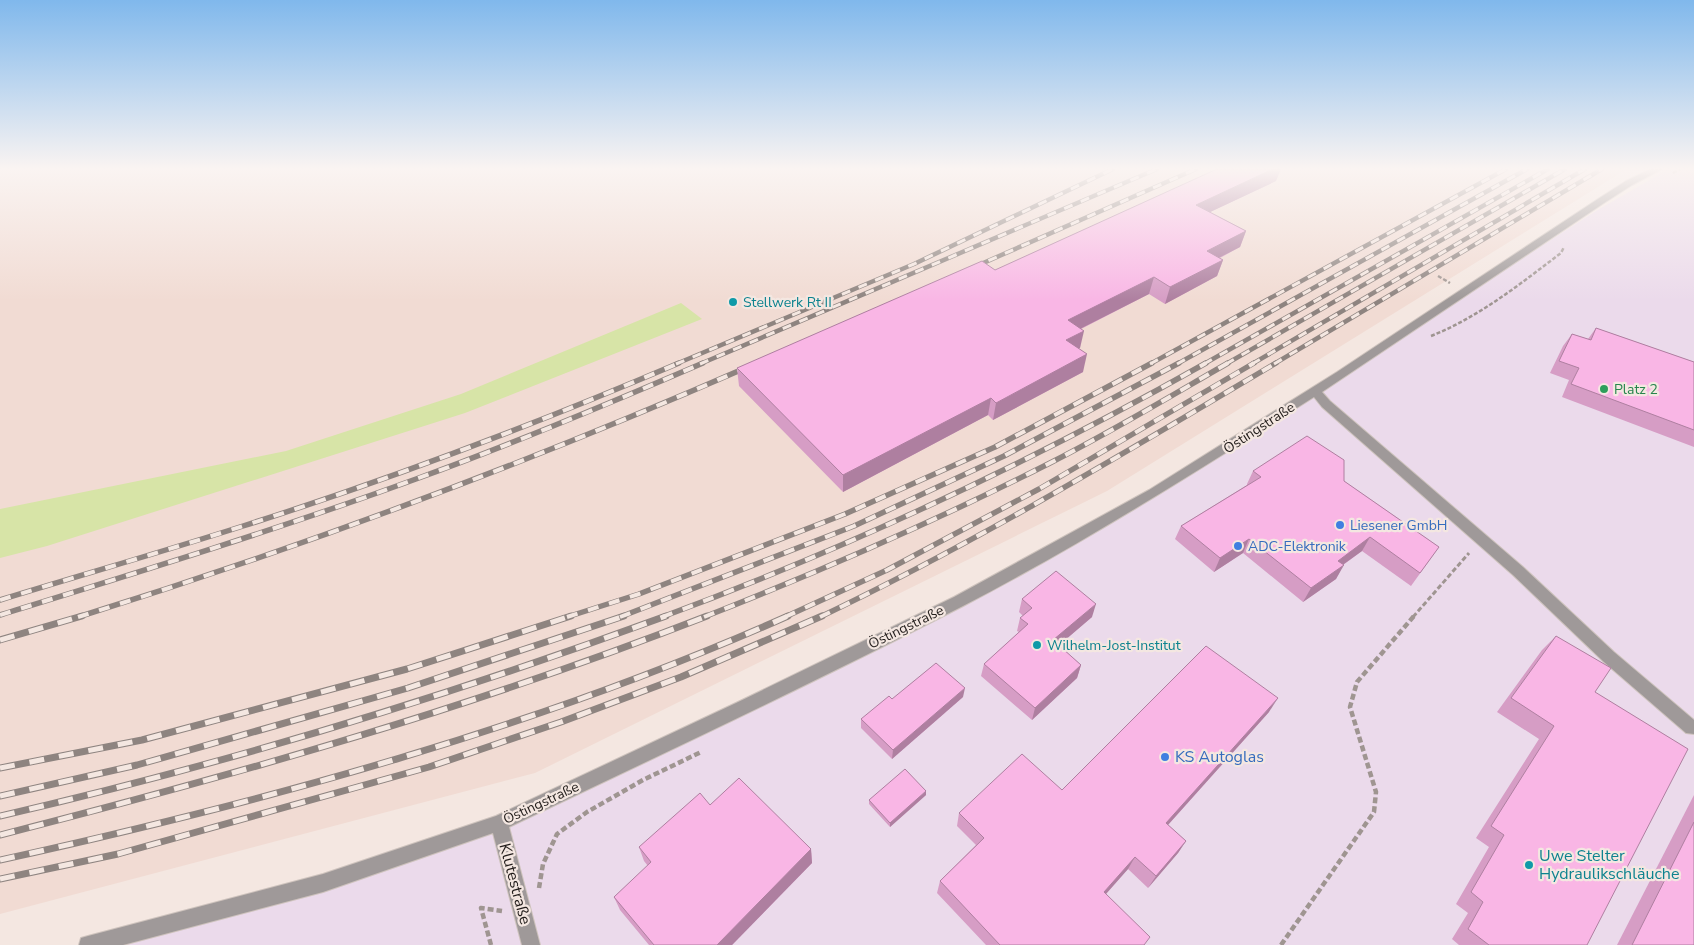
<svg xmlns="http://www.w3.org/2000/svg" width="1694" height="945" viewBox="0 0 1694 945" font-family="'Nunito Sans',sans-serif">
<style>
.built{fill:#f1dbd3}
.industrial{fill:#ebdaeb}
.green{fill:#d7e4a7}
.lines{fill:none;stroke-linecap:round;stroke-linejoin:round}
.minor-casing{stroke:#cec3bd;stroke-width:2}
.path-far2{stroke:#9f9591;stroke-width:2.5;stroke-dasharray:4 2;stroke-linecap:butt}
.path-far1{stroke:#9f9591;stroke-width:3;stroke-dasharray:5 2.5;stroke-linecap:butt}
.path{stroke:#9f9591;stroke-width:4.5;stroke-dasharray:6 3;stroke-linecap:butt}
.minor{fill:#9f9999;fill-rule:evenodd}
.rail-far2-casing{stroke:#8e8480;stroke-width:4.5}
.rail-far1-casing{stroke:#8e8480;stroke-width:5.5}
.rail-casing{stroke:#8e8480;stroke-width:7}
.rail-far2{stroke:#f4e7e1;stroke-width:3;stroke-dasharray:9;stroke-linecap:butt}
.rail-far1{stroke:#f4e7e1;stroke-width:4;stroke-dasharray:11;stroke-linecap:butt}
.rail{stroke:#f4e7e1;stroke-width:5;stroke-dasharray:15;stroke-linecap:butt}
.wall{fill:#d69dc5}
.shaded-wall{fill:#ae7fa0}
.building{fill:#f9b6e5;stroke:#ae7fa0}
.culture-dot{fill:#0f9aa8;stroke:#f4e7e1;stroke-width:2}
.leisure-dot{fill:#2e9e5b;stroke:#f4e7e1;stroke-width:2}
.shop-dot{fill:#3f7fe0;stroke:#f4e7e1;stroke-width:2}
.labels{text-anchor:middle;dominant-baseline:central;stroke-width:4.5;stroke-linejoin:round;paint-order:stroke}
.culture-label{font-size:14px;fill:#0d838f;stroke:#f4e7e1;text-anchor:start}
.leisure-label{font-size:14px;fill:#27864d;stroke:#f4e7e1;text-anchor:start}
.street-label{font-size:14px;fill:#221d1b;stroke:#f4e7e1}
.shop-label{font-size:14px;fill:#366cbe;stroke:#f4e7e1;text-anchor:start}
.near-shop-label{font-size:16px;fill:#366cbe;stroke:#f4e7e1;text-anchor:start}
.near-culture-label{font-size:16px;fill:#0d838f;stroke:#f4e7e1;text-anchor:start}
.near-street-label{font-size:16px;fill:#221d1b;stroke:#f4e7e1}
</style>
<rect width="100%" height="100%" fill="#f4e7e1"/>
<!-- built -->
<path class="built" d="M0,169h1627l-520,322 -572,282 -535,141z"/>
<!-- industrial -->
<path class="industrial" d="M1694,169v776h-1592l452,-141 587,-300 91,-55 83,-58 281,-180 71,-41z"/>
<!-- green -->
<path class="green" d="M681,303l21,16 -237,94 -418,133 -47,12v-49l286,-58 175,-57z"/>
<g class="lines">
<!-- minor casing -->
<g class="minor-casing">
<path id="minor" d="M1651,169h11l-30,16 -28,18 -282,189 8,9 193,166 91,85 80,68v14l-8,-1 -82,-71 -91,-87 -191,-168 -8,-10c-115,73 -230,146 -351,209 -150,77 -302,149 -454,221l31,118h-18l-29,-112 -170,59 -200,53h-44l2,-7 7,-2 235,-62 173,-58 240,-113 218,-106 195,-107 188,-118 261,-173 28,-18z"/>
</g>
<!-- path-far2 -->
<g class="path-far2">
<path d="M1673,173l7,-4"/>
<path d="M1438,276l12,7"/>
<path d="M1431,336c48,-19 89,-52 130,-83l3,-6"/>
</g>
<!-- path-far1 -->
<path class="path-far1" d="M1413,617l56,-64"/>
<!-- path -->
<g class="path">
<path d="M539,888l4,-24 14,-30 30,-22 56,-32 58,-28"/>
<path d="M491,945l-10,-37 21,3"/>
<path d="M1281,945l93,-133 2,-20 -26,-85 7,-25 57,-66"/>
</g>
<!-- minor -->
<use href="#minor" class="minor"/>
<!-- rail-far2 casing -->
<g class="rail-far2-casing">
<g id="rail-far2">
<path d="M972,268l224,-99"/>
<path d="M676,364l238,-100 199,-95"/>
<path d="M700,364l457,-195"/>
<path d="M1150,364l356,-195"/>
<path d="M1177,364l350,-195"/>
<path d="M1204,364l344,-195"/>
<path d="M1226,364l339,-195"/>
<path d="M1252,364l333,-195"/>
<path d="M1274,364l328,-195"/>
</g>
</g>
<!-- rail-far1 casing -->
<g class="rail-far1-casing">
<g id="rail-far1">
<path d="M0,600c81,-25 162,-48 243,-74 148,-47 293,-102 436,-163"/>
<path d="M0,615c139,-43 279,-86 416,-136 97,-35 192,-75 287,-116"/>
<path d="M78,617c228,-71 452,-155 672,-251"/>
<path d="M567,617l72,-23 206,-80 150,-67 157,-84"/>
<path d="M620,617l234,-91 150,-70 175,-93"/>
<path d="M662,617c189,-70 369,-155 544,-254"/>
<path d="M704,617c117,-46 234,-97 346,-154 61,-31 119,-66 178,-100"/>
<path d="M785,617l102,-47 152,-81 215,-126"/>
<path d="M820,617c157,-75 306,-165 456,-254"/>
</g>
</g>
<!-- rail casing -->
<g class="rail-casing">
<g id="rail">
<path d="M0,640l82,-24"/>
<path d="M0,768l142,-28 265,-71 164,-53"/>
<path d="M0,796l137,-31 271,-77 216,-72"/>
<path d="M0,816c226,-52 449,-120 666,-200"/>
<path d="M0,835c240,-61 477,-129 707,-219"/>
<path d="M0,860c269,-59 536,-132 788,-244"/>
<path d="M0,879l118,-25 311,-87 132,-45 120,-45 141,-61"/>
</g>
</g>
<!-- rail-far2 -->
<use href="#rail-far2" class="rail-far2"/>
<!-- rail-far1 -->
<use href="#rail-far1" class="rail-far1"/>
<!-- rail -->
<use href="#rail" class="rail"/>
</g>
<!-- wall -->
<g class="wall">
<path d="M1276,181l-66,31 36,19 -6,16 -20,11 3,2 -6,16 -52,28 -16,-10 -68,35 -1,19h-1l4,24 -90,48 -5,-5 -145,77 -104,-106 -2,-18 258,-98z"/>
<path d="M1596,328l98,34v85l-132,-50 7,-17 -19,-7 13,-27 9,-12 16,5z"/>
<path d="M1253,471l91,10 95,66 -28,39 -49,-35 -19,14 -7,14 -33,23 -60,-49 -29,19 -39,-33 6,-13 66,-41v-1z"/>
<path d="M1022,599l70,18 -33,28 22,20 -4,13 -45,42 -51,-44 3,-12 35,-32 -2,-1 3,-13 3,-2 -4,-4z"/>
<path d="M1556,636l39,56 -8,253h-128l-7,-6 16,-26 -12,-9 33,-57 -13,-9 63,-99 -42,-27 45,-62z"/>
<path d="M963,697l-71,62 -31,-31v-9z"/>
<path d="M1269,712l-101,113 18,16 -8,12 -30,35 -20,-19 -22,25 38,51h-158l-49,-52 3,-12 36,-36 -19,-19 2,-13 103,-23z"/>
<path d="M926,795l-36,32 -21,-23v-4z"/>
<path d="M1694,795v150h-77z"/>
<path d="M710,805l101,44 1,14 -80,82h-83l-29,-35 -6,-13 34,-31 -4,-5 -5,-14z"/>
</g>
<!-- shaded-wall -->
<g class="shaded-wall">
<path d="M1273,169h8l-5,12 -85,40 5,-16z"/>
<path d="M1246,231l-6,16 -39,20 6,-16z"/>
<path d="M1223,260l-6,16 -52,28 5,-17z"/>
<path d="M1154,277l-5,17 -85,43 4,-17z"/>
<path d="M1084,331l-4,17 -18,9 4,-17z"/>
<path d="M1087,354l-4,18 -90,48 3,-17z"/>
<path d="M991,398l-3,17 -145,77v-17z"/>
<path d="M1370,537l-8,14 -32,23 8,-13z"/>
<path d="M1249,539l-6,14 -29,19 6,-14z"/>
<path d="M1344,565l-8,14 -33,23 8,-14z"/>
<path d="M1096,604l-4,13 -42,36 3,-13z"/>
<path d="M1081,665l-4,13 -45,42 3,-12z"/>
<path d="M965,688l-2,9 -71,62 1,-9z"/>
<path d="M1278,698l-9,14 -111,124 8,-13z"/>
<path d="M926,791v4l-36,32v-4z"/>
<path d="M1186,841l-8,12 -30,35 8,-12z"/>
<path d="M811,849l1,14 -80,82h-15z"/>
<path d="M1135,857l-7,12 -31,35 7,-12z"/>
</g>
<!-- building -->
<g class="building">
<path d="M1217,169h56l-77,36 50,26 -39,20 16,9 -53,27 -16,-10 -86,43 16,11 -18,9 21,14 -91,49 -5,-5 -148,77 -106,-107 245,-107 13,9z"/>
<path d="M1596,328l98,34v68l-123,-46 8,-16 -20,-7 13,-27 19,6z"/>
<path d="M1307,436l37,24v21l95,66 -19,26 -50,-36 -32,24 6,4 -33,23 -62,-49 -29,19 -39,-32 80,-49 -8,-6z"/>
<path d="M1056,571l40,33 -43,36 28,25 -46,43 -51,-44 44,-40 -8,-6 12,-10 -10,-9z"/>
<path d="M1556,636l55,32 -16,24 93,57 -101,196h-98l-21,-16 15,-27 -12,-10 33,-57 -13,-9 63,-100 -43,-28z"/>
<path d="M1206,646l72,52 -112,125 20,18 -30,35 -21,-19 -31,35 46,45 -6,8h-144l-60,-64 44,-43 -25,-25 63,-59 40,36z"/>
<path d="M936,663l29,25 -72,62 -32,-31 28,-23 3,3z"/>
<path d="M905,769l21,22 -36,32 -21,-23z"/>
<path d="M739,778l72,71 -94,96h-63l-40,-48 37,-35 -12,-15 61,-54 10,12z"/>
<path d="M1694,822v123h-62z"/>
</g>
<!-- sky -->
<linearGradient id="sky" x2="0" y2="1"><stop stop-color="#80b8ec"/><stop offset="0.56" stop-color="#faf4f2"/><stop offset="1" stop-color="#faf4f2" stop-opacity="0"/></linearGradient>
<rect width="1694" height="301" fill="url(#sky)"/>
<!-- markers -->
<g class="culture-dot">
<circle cx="733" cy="302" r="5"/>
<circle cx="1037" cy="645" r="5"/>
<circle cx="1529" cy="865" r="5"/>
</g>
<circle class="leisure-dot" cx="1604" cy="389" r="5"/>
<g class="shop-dot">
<circle cx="1340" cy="525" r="5"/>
<circle cx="1238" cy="546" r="5"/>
<circle cx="1165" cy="757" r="5"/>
</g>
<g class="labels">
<!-- culture labels -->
<g class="culture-label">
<text x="743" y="302">Stellwerk Rt II</text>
<text x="1047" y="645">Wilhelm-Jost-Institut</text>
</g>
<!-- leisure labels -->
<g class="leisure-label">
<text x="1614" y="389">Platz 2</text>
</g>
<!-- street labels -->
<g class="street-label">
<text transform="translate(1259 428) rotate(-33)">Östingstraße</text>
<text transform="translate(906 627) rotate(-26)">Östingstraße</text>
<text transform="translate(541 803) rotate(-25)">Östingstraße</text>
</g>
<!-- shop labels -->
<g class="shop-label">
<text x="1350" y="525">Liesener GmbH</text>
<text x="1248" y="546">ADC-Elektronik</text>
</g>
<!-- near-shop labels -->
<g class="near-shop-label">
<text x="1175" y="757">KS Autoglas</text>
</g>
<!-- near-culture labels -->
<g class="near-culture-label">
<text x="1539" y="856">Uwe Stelter<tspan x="1539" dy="18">Hydraulikschläuche</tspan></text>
</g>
<!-- near-street labels -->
<g class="near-street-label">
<text transform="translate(515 884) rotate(75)">Klutestraße</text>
</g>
</g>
</svg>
